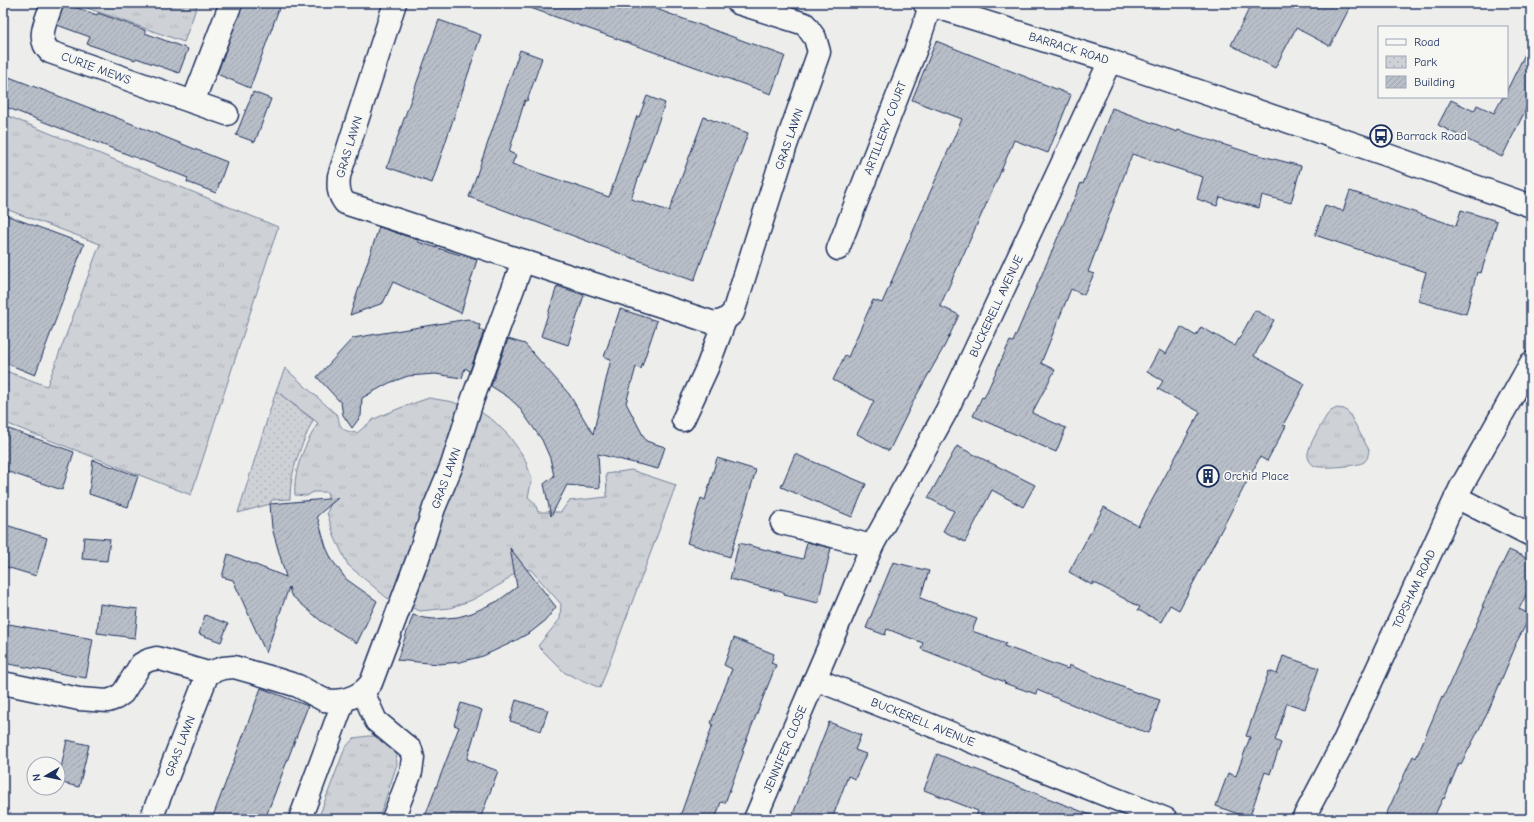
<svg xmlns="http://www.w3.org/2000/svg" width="1534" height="822" viewBox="0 0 1534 822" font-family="'Comic Neue',sans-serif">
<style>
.grass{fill:url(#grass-tufts);stroke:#74809a}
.park{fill:url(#park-dots);stroke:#74809a}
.building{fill:url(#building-hatch);stroke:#1b2f5e}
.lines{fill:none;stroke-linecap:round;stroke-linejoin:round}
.minor-casing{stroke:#1b2f5e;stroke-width:25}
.major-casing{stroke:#1b2f5e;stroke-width:25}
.minor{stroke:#f6f6f2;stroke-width:22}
.major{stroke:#f6f6f2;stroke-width:22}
.labels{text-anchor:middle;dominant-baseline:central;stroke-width:3.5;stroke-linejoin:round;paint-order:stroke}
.street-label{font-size:12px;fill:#1b2f5e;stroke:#f6f6f2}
.poi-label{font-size:12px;fill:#1b2f5e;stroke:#f6f6f2;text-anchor:start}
</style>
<defs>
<pattern id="grass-tufts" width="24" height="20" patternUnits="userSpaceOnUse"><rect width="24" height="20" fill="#ced2d7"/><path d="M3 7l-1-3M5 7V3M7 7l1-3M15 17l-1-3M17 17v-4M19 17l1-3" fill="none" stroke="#b0b5bb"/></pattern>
<pattern id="park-dots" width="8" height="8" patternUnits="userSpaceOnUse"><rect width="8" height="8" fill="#ced2d7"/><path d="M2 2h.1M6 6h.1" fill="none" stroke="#b0b5bb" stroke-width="1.8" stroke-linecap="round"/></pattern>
<pattern id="building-hatch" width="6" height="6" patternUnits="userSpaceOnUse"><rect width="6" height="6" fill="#b9bfc8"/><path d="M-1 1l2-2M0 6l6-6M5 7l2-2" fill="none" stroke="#9ea4ae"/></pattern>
</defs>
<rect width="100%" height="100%" fill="#edeeec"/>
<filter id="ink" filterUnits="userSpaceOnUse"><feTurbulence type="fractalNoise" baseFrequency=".025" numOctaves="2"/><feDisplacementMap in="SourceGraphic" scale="8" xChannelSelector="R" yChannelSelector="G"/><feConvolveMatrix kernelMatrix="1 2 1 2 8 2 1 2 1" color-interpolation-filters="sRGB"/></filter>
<g filter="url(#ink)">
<!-- grass -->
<g class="grass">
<path d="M73,3h125l-14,39z"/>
<path d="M3,114l275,113 -87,268 -188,-73v-52l44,16 53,-142 -97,-36z"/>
<path d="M285,368l53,48c2,14 6,15 19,17l17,-14 26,-11 29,-10 24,4 15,7 14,4 12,8 15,15 15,21 8,22 -4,18 7,6 3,9h23l8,-11 38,-4 -1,-23 25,-4 45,15 -76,203 -35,-15 -27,-27 22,-27 1,-15 -30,-34 -11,-2 -17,15 -31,17 -22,8 -30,3 -33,-13 -39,-33 -13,-27 -8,-25 3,-8 -3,-13h-14l-6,4 -12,-1c-2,-26 10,-50 23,-72l-42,-32z"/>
<path d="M1337,408l7,1 5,4 20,37c-1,5 -1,9 -5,12 -5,4 -42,7 -49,4 -3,-1 -6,-5 -7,-9 -2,-9 14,-33 19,-42l4,-4z"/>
<path d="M368,736h11l17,16 1,12 -18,55h-61l27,-71 9,-10z"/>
</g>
<!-- park -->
<path class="park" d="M276,391l37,29c-12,26 -23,50 -23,79l-18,1 -2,4 -32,9z"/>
<!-- building -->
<g class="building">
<path d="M64,3l33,12 1,-2 47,17v3l43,16 -9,24 -43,-15 -1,2 -48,-16 3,-7 -33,-12z"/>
<path d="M243,3h38l-31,85 -33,-14z"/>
<path d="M526,3h114l145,53 -14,38 -246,-88z"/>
<path d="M1252,3h100l-22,43 -34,-18 -21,40 -44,-23z"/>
<path d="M439,20l42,15 -49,148 -45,-16z"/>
<path d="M936,41l135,54 -23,58 -34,-13 -16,38 -58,128 19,9 -14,30 -31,55 -25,51 -32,-17 17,-33 -41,-21 12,-25 3,2 25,-57 9,3 80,-184 -50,-19z"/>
<path d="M1531,42v57l-29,58 -64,-32 13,-25 23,11 3,-6 17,8 9,-16h4v-7z"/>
<path d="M520,50l22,8 -15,43 -2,-1 -16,52 7,3 -4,9 97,33 28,-81 2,1 8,-21 18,7 -34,96 38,12 35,-94 44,16 -54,148 -225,-84z"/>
<path d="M9,77l86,33v-1l132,53 -11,31 -29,-11 1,-4 -28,-11 -157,-61v-14z"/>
<path d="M253,92l18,7 -16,43 -19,-7z"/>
<path d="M1112,108l65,24 1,-2 69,22 54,14 -10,37 -29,-8 -3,13 -39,-11 -3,9 -20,-7 6,-22 -71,-23 -44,118 6,2 -10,21 -13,-6 -30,74 14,7 -23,43 34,15 -10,24 -83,-36 9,-19 2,1 26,-57 3,1 68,-159 2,1z"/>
<path d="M1350,191l106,35 5,-16 36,11 -16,52 -4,-1 -11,42 -48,-13 8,-29 -111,-37 10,-30 18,6z"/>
<path d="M3,214l81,30 -49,131 -32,-13z"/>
<path d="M379,227l39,13v2l59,18 -16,53 -68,-31 -10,21 -33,12z"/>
<path d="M557,286l27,9 -16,50 -27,-9z"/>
<path d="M620,309l37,12 -16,48 -5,-2 -10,36 20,38 19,6 -7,22 -60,-15 2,34 -33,-3 -16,31 -7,-32 10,-8 -4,-18 -8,-18 -24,-34 -10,-9 -17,-11 17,-47 17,5 44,50 24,40 18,-75 -7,-2z"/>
<path d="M1255,310l19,10 -20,36 51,28 -22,41 3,1 -19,35 -7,-4 -81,153 -9,-5 -9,17 -23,-12 2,-3 -47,-25 -1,3 -23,-13 35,-65 34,19 62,-114 -42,-23 5,-8 -16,-9 12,-22 7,4 15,-27 15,9 5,-9 34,19z"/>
<path d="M468,319l12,6 -1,4 5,2 -14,40 -5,-3 -3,10 -27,-4 -27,2 -19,7 -27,15 -1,18 -9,12 -9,-13 -2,-12 -24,-26 36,-39z"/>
<path d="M3,427l71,25 -12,38 -59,-20z"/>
<path d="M957,446l78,39 -12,22 -31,-17 -27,52 -22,-11 11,-20 -26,-13z"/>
<path d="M795,454l71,30 -14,33 -71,-30z"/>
<path d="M717,458l39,12 -26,87 -43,-14 14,-45 4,2z"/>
<path d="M93,460l45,16 -10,31 -39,-13z"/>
<path d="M338,498l-21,18 9,31 6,13 14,19 31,22 -20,42 -36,-22 -30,-26 -2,-8 -23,66 -33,-73 -11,-3 6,-23 58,23 -14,-49 -2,-24z"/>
<path d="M3,524l44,14 -11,38 -33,-10z"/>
<path d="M84,537l26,2 -3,22 -25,-2z"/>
<path d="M807,542l24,6 -13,55 -34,-8 1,-2 -55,-14 9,-36 64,16z"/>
<path d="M510,548l46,59 -11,14 -14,11 -20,11 -28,13 -23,6 -21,2 -42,-4 16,-45 11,3 10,1 24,-2 14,-4 26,-12 19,-14z"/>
<path d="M1509,550l22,10v25l-12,24 12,6 -16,30h1l-29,69 -26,50 -2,-1 -15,36 -1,-1 -10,21h-49l29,-63 3,2 26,-61 1,1 41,-91 -2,-1z"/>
<path d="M893,562l36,9 -9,27 57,21 -5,12 34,12 -2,3 64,23 1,-4 63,26 28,9 -11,33 -39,-13 -73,-30 -1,4 -32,-11 1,-1 -84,-33 2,-6 -36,-14 -2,6 -19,-7z"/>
<path d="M100,604l38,5 -3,29 -38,-5z"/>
<path d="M205,615l23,9 -7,18 -22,-8z"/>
<path d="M3,623l90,16 -7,39 -83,-15z"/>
<path d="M734,638l40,16 -3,9 5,2 -34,86h2l-19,52 -4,-1 -6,17h-36l34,-95 -2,-1 21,-54 -8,-4z"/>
<path d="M1283,656l36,12 -14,41 -18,-6 -12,37 6,3 -11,31 -5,-2 -16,46 -33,-12 12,-33 8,3 14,-39 -4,-1 23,-65 8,3z"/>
<path d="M261,688l47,18 -43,113h-53z"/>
<path d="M516,700l32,10 -7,21 -31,-10z"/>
<path d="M461,703l21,7 -15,49 31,12 -18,48h-56l35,-92 -5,-2z"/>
<path d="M829,722l32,13 -6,15 11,4 -11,25 -7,-3 -16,43h-41z"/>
<path d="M67,740l22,5 -10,42 -21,-5z"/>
<path d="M937,754l161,64 -1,1h-122l3,-8 -54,-21z"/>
</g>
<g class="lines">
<!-- minor casing -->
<g class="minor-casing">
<g id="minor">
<path d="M52,3c-5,17 -17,35 -2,49l177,62"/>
<path d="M395,3l-56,173c-1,11 -1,18 6,27l178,58"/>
<path d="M924,3l186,58 277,94 144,51"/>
<path d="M1110,61l-163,349 -75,136 -57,133 351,140"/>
<path d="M193,102l38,-99"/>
<path d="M838,249l79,-203 13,-40"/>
<path d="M683,420l24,-52 18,-48 8,-7 53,-168 33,-93 -4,-14 -10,-14 -67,-21"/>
<path d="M1456,497l75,38"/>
<path d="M782,523l90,23"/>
<path d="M3,683l76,16 29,2 8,-3 7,-5 18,-29 8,-4 8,-2 51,15 15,-5 11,-1 32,9 32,10 26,14 9,1 11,-1 -44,119"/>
<path d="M363,692l13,29 35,29 2,8 -2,14 -18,47"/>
<path d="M344,700c12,-4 19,-7 27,-17l47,-125 16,-50 18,-43 20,-64 51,-140 191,62 11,-3"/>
<path d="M151,819l57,-146"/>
<path d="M755,819l60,-140"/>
</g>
</g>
<!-- major casing -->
<g class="major-casing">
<path id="major" d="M1303,819l40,-76 117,-254 71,-126"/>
</g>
<!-- minor -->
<use href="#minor" class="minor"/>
<!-- major -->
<use href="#major" class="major"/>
</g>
</g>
<!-- icons -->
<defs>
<g id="bus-ring" transform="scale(1.15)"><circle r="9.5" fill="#f6f6f2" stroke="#1b2f5e" stroke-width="1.5"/><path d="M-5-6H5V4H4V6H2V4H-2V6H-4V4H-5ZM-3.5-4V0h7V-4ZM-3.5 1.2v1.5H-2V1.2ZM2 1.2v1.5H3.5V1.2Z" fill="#1b2f5e"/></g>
<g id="building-ring" transform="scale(1.15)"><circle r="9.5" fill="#f6f6f2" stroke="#1b2f5e" stroke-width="1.5"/><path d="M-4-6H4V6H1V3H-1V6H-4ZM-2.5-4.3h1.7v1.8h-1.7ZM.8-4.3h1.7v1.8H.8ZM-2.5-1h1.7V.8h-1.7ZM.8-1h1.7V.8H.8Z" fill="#1b2f5e"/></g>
</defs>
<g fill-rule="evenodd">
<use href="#bus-ring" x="1381" y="136"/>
<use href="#building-ring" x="1208" y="476"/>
</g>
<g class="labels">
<!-- street labels -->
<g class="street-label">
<text transform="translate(1069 48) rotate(17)">BARRACK ROAD</text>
<text transform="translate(96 68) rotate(20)">CURIE MEWS</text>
<text transform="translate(885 128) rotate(-69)">ARTILLERY COURT</text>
<text transform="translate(789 139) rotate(-71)">GRAS LAWN</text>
<text transform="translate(349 147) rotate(-73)">GRAS LAWN</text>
<text transform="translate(996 306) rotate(-65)">BUCKERELL AVENUE</text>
<text transform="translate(446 478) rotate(-70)">GRAS LAWN</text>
<text transform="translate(1414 589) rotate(-65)">TOPSHAM ROAD</text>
<text transform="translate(923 722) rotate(22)">BUCKERELL AVENUE</text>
<text transform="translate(180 746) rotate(-69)">GRAS LAWN</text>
<text transform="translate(785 749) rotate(-67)">JENNIFER CLOSE</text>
</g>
<!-- poi labels -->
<g class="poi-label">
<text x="1396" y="136">Barrack Road</text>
<text x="1224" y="476">Orchid Place</text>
</g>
</g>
<!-- margin -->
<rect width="1534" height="822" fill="none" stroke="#f6f6f2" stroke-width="16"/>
<rect x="8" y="8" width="1518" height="806" fill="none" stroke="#1b2f5e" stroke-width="1.5" filter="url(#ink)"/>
<!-- legend -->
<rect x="1378" y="26" width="130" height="72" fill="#f6f6f2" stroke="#9ea6b7"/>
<rect x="1386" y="39" width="20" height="6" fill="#f6f6f2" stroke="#9ea6b7"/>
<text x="1414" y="46" font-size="12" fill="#1b2f5e">Road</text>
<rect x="1386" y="56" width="20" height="12" fill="url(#park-dots)" stroke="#9ea6b7"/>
<text x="1414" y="66" font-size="12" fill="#1b2f5e">Park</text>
<rect x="1386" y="76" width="20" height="12" fill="url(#building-hatch)" stroke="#9ea6b7"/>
<text x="1414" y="86" font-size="12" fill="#1b2f5e">Building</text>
<!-- north arrow -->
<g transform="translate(46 776) rotate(261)"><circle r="19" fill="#f6f6f2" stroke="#9ea6b7"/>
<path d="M0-3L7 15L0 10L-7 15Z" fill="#1b2f5e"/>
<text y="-6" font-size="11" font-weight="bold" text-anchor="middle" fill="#1b2f5e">N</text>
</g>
</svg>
